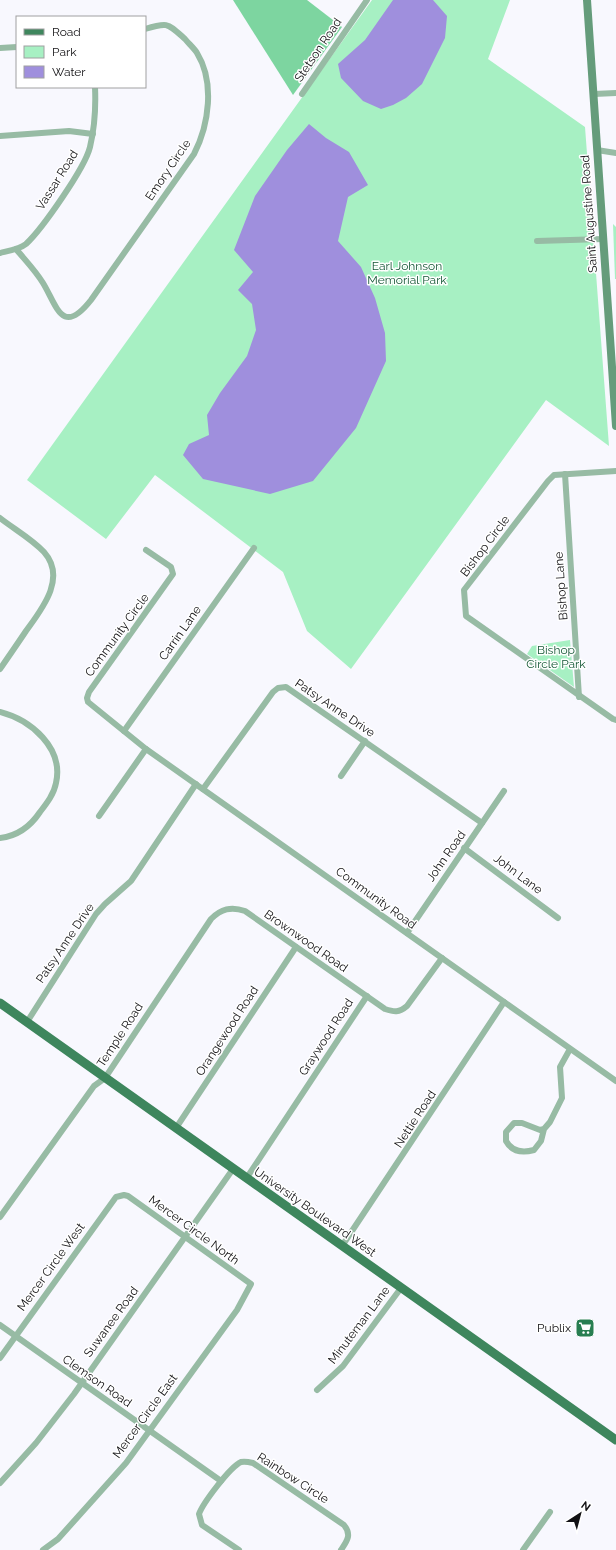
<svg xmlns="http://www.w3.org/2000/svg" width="616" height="1550" viewBox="0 0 616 1550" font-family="Raleway,sans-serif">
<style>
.green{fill:#a7f0c3}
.forest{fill:#7dd5a0}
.water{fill:#9f8fdd}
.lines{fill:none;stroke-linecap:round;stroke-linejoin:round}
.minor{stroke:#97bba4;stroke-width:6}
.secondary{stroke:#659c7b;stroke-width:8}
.primary{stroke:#3e865d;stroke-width:9}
.labels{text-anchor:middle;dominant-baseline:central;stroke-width:3;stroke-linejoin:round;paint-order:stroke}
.street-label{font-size:12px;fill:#121114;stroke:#fff}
.park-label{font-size:12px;fill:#135634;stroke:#fff}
.poi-label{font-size:12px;fill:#121114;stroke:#fff;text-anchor:end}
</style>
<rect width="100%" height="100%" fill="#f8f8fe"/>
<!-- green -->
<g class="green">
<path d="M372,0h138l-22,59 97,68 24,319 -63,-46 -195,269 -44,-38 -24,-59 -128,-97 -49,64 -79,-59z"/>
<path d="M613,224l3,3v52h-1z"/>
<path d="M570,640l4,47 -47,-33 5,-8z"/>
</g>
<!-- forest -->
<path class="forest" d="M233,0h74l35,27 -49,68z"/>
<!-- water -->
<g class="water">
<path d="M393,0h40l14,16 -2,22 -23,46 -16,14 -13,7 -12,4 -18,-8 -22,-23 -3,-14 27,-24z"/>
<path d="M309,124l17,14 23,14 19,33 -20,12 -10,44 23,26 14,31 10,35 1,28 -30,67 -43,53 -43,13 -67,-15 -20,-24 6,-11 20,-9 -2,-20 13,-22 27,-37 9,-26 -4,-26 -14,-14 15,-18 -19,-22 21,-54 32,-46z"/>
</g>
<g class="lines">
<!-- minor -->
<g class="minor">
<path d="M0,48l17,-1"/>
<path d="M302,94l65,-94"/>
<path d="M594,94l22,-1"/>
<path d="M0,136l69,-5 24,3"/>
<path d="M597,150l19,3"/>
<path d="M537,241l66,-2"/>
<path d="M16,249c9,11 19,21 27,34 14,23 19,54 48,17l103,-146c15,-29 21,-72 3,-101 -3,-5 -8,-9 -12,-14 -18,-16 -17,-17 -40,-10"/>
<path d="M0,253c8,-2 20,-4 26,-9 16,-15 59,-76 64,-97 5,-21 6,-38 5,-60"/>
<path d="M616,471l-62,4 -6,6 -84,109 2,26 147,103 3,1"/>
<path d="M565,474l14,223"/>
<path d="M0,518c14,11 32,21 44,34 23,26 -2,57 -18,79 -8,12 -17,25 -26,38"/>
<path d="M146,550l25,17 2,7 -84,118 -2,6 1,4 58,47 470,332"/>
<path d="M0,712c31,8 64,36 56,71 -2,11 -9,20 -16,29 -10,15 -22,24 -40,26"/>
<path d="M124,731l130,-183"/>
<path d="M341,776l24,-35"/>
<path d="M203,789l70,-97 5,-4 8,-1 196,136"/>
<path d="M99,816l47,-67"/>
<path d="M464,848l94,70"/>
<path d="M407,933l97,-142"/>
<path d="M27,1022l69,-108 9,-10 26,-23 65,-97"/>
<path d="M176,1128l120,-181"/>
<path d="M544,1129l-3,12 -7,9c-11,3 -22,2 -28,-9v-9l8,-9h8l18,7 4,-1 6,-7 12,-24 -2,-31 10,-18"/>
<path d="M246,1179l121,-183"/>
<path d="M0,1217l94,-131 11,-8 106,-159c10,-10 20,-13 34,-8l140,98c9,3 14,4 22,-3l35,-48"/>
<path d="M342,1246l162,-244"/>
<path d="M0,1325l221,156"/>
<path d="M0,1358l116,-161 8,-2 4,1 123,88 -14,26 -111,153 -68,76 -15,11"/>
<path d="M317,1390l26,-24 58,-78"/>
<path d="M0,1483l36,-40 38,-49 159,-225"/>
<path d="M239,1550l-37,-25 -3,-11c4,-11 31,-47 42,-52 4,-1 8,0 12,1l91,62c8,10 3,16 -3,25"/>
<path d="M523,1550l27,-38"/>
</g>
<!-- secondary -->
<path class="secondary" d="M587,0l29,426"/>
<!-- primary -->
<path class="primary" d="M0,1003l616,437"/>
</g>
<!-- icons -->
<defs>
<g id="supermarket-square" transform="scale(1)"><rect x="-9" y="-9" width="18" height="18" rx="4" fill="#287e51" stroke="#fff"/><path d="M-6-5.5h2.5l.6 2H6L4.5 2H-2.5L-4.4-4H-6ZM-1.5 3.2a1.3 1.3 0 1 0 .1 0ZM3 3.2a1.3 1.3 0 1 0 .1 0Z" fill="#fff"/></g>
</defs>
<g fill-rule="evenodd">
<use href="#supermarket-square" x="585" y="1328"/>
</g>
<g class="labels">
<!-- street labels -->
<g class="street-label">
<text transform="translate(318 50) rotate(-56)">Stetson Road</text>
<text transform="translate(168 170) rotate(-56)">Emory Circle</text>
<text transform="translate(57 180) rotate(-58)">Vassar Road</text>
<text transform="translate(589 214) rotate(-94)">Saint Augustine Road</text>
<text transform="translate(485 546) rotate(-53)">Bishop Circle</text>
<text transform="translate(561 586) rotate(-94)">Bishop Lane</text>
<text transform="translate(180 633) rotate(-55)">Carrin Lane</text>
<text transform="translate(117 635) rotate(-54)">Community Circle</text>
<text transform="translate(335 708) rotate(34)">Patsy Anne Drive</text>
<text transform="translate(446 856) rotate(-55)">John Road</text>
<text transform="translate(518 874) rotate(37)">John Lane</text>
<text transform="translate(376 898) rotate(36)">Community Road</text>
<text transform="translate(306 941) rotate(35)">Brownwood Road</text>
<text transform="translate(65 943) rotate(-56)">Patsy Anne Drive</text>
<text transform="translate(227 1031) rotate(-57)">Orangewood Road</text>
<text transform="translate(120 1035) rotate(-57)">Temple Road</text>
<text transform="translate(326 1037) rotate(-57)">Graywood Road</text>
<text transform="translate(415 1119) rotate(-57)">Nettie Road</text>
<text transform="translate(315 1212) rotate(35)">University Boulevard West</text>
<text transform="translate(194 1230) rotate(36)">Mercer Circle North</text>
<text transform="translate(51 1267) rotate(-54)">Mercer Circle West</text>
<text transform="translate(111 1322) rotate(-54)">Suwanee Road</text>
<text transform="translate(359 1325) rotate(-53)">Minuteman Lane</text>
<text transform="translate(97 1381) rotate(35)">Clemson Road</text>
<text transform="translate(145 1416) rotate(-54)">Mercer Circle East</text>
<text transform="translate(293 1478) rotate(33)">Rainbow Circle</text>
</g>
<!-- park labels -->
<g class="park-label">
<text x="407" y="266">Earl Johnson<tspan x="407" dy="14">Memorial Park</tspan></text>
<text x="556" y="650">Bishop<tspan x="556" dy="14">Circle Park</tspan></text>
</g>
<!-- poi labels -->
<g class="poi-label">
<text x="571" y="1328">Publix</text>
</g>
</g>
<!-- legend -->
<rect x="16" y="16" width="130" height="72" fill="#ffffff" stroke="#a0a0a1"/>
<rect x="24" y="29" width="20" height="6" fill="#3e865d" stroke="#a0a0a1"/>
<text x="52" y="36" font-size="12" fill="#121114">Road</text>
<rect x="24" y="46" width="20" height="12" fill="#a7f0c3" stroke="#a0a0a1"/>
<text x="52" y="56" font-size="12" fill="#121114">Park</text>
<rect x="24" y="66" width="20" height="12" fill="#9f8fdd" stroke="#a0a0a1"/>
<text x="52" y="76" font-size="12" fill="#121114">Water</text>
<!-- north arrow -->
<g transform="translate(580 1514) rotate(36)" stroke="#ffffff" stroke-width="3" paint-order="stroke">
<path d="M0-3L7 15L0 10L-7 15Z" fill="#121114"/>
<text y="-6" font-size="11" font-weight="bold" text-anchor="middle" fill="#121114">N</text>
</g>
</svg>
